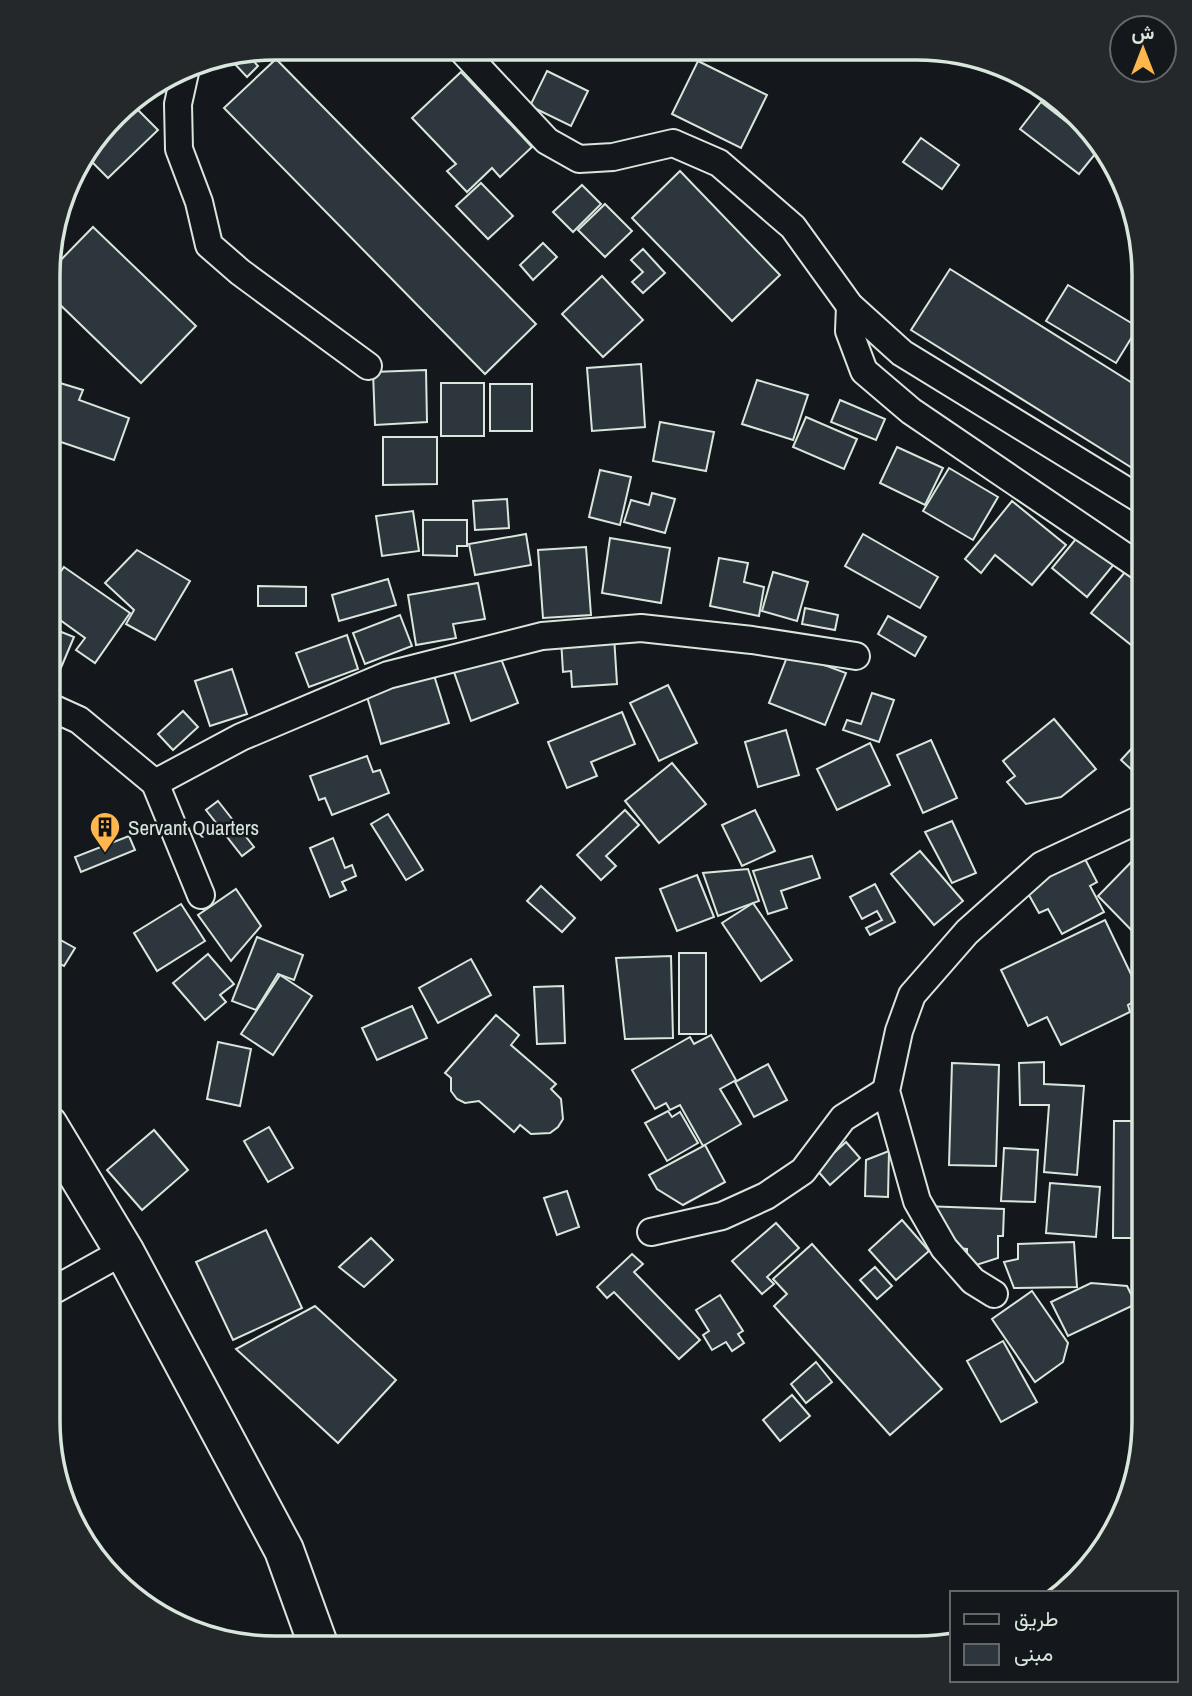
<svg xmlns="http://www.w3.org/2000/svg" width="1192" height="1696" viewBox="0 0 1192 1696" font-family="'Archivo Narrow',Vazirmatn,sans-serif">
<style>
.building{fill:#2c363c;stroke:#d8e6dc;stroke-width:2}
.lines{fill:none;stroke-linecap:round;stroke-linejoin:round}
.minor-casing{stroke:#d8e6dc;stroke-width:30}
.secondary-casing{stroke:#d8e6dc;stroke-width:42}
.minor{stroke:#14181c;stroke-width:26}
.secondary{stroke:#14181c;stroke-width:38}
.labels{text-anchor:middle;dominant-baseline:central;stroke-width:5;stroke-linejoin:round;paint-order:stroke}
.poi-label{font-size:21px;fill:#d8e6dc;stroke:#14181c;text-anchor:start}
.rim{fill:none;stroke:#d8e6dc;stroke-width:3.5}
</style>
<rect width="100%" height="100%" fill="#14181c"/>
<!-- building -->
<g class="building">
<path d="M639,48h48l-3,12z"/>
<path d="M245,52l13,14 -11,11 -15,-16z"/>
<path d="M276,59l260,265 -51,50 -261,-266z"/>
<path d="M698,61l69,34 -26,53 -69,-34z"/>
<path d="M547,71l41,20 -17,35 -41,-20z"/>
<path d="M461,72l71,75 -32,30 -8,-9 -25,24 -20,-21 9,-7 -44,-46z"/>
<path d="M129,101l29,29 -50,48 -24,-24z"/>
<path d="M1041,102l59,46 -21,26 -59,-45z"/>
<path d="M921,138l38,27 -17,24 -39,-27z"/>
<path d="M680,171l100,104 -48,46 -100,-103z"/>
<path d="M481,183l32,33 -25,23 -32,-33z"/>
<path d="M582,185l19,19 -28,28 -20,-20z"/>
<path d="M605,204l27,27 -27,26 -27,-27z"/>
<path d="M93,227l103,99 -55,57 -92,-89v-22z"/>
<path d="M543,243l14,14 -24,23 -13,-15z"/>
<path d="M643,249l22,24 -22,20 -11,-11 11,-10 -12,-12z"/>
<path d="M950,269l195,122v85l-234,-146z"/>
<path d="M602,276l41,44 -40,37 -41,-43z"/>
<path d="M1068,285l70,42 -22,36 -70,-42z"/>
<path d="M641,364l4,63 -53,4 -5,-63z"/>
<path d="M426,370l1,52 -52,3 -2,-53z"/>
<path d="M757,380l51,15 -15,45 -51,-16z"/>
<path d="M60,383l23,7 -4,10 50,18 -15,42 -65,-22v-46l1,-2 7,2z"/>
<rect x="441" y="383" width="43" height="53"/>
<rect x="490" y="384" width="42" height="47"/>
<path d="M840,400l45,19 -9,21 -45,-18z"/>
<path d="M806,417l51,22 -13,30 -51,-22z"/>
<path d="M660,422l54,10 -8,39 -53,-10z"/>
<path d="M383,437h54v47l-54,1z"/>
<path d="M897,447l46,21 -18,37 -45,-22z"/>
<path d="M949,468l49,29 -25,43 -50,-29z"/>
<path d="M600,470l31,7 -11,48 -31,-8z"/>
<path d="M652,493l23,6 -10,34 -41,-11 7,-22 18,5z"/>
<path d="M507,499l2,29 -34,2 -2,-29z"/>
<path d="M1012,501l54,44 -34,40 -37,-30 -14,18 -16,-14z"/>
<path d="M413,511l6,40 -37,5 -6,-40z"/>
<path d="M423,520h44v26h-10v10l-34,-1z"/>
<path d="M526,534l5,31 -56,10 -6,-31z"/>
<path d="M863,534l75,43 -18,31 -75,-42z"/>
<path d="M1080,534l35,29 -28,34 -35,-29z"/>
<path d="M610,538l60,10 -9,55 -59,-10z"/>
<path d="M586,547l5,68 -48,3 -5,-68z"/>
<path d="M137,550l53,31 -35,59 -29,-16 8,-14 -29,-27z"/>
<path d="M719,558l29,5 -4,19 20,5 -5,29 -49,-10z"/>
<path d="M64,567l66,46 -35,50 -19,-13 9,-12 -36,-26v-24z"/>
<path d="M773,572l35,10 -11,39 -35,-10z"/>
<path d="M1125,572l20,17v56l-5,7 -49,-39z"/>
<path d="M388,579l8,26 -57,16 -7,-26z"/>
<path d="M478,583l7,36 -32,5 3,14 -40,7 -8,-50z"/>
<path d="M258,586l48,1v19h-48z"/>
<path d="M805,608l33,7 -3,15 -33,-6z"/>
<path d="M400,615l12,31 -47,18 -12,-31z"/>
<path d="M888,616l38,21 -11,19 -37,-22z"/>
<path d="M49,627l25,10 -22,52 -3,-2z"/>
<path d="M347,635l11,34 -49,18 -13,-34z"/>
<path d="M614,636l3,48 -45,3 -1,-16 -8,1 -2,-33z"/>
<path d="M1145,649v20l-10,-7z"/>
<path d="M789,652l57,21 -21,52 -56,-22z"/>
<path d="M500,656l18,47 -47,18 -17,-49z"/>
<path d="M232,669l15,45 -37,12 -15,-45z"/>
<path d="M432,669l17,54 -68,21 -16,-54z"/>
<path d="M668,685l29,58 -38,18 -29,-58z"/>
<path d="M872,693l22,7 -15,42 -36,-12 4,-10 14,4z"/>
<path d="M183,711l15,16 -25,23 -15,-16z"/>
<path d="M622,712l13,32 -44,18 6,14 -30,12 -19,-46z"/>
<path d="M1054,719l42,50 -35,28 -35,7 -19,-22 8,-6 -12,-15z"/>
<path d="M786,730l13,45 -41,12 -13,-45z"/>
<path d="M1145,734v48l-24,-22z"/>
<path d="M931,740l26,58 -34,15 -26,-58z"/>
<path d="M870,743l20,42 -53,25 -20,-41z"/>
<path d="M367,756l6,16 7,-2 9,23 -57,22 -7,-17 -6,2 -9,-24z"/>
<path d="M672,763l34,41 -47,39 -34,-42z"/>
<path d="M218,801l36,46 -12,9 -36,-46z"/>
<path d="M625,810l14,15 -33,31 10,10 -15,14 -24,-25z"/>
<path d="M755,810l20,41 -33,15 -20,-41z"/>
<path d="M388,814l35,56 -17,10 -35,-56z"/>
<path d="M952,821l24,52 -24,10 -27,-51z"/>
<path d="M129,836l6,14 -54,22 -6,-15z"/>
<path d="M333,838l12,30 7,-3 4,11 -14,6 4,8 -16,7 -20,-49z"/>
<path d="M1144,849v94l-46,-47z"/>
<path d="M920,851l43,50 -29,24 -43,-51z"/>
<path d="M812,856l8,22 -39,13 6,17 -19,6 -15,-43z"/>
<path d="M1084,857l13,25 -7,4 14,26 -42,22 -14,-25 -9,4 -14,-25z"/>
<path d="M748,869l11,32 -41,15 -15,-43z"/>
<path d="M697,875l17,42 -37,14 -17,-42z"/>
<path d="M875,884l20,38 -25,13 -4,-7 16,-8 -5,-9 -15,8 -12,-22z"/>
<path d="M541,886l34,32 -13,14 -35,-31z"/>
<path d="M236,889l25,37 -30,35 -33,-46z"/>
<path d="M753,903l39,57 -31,21 -39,-58z"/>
<path d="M181,904l24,37 -48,30 -23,-38z"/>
<path d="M1105,920l37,77 -14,8 2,7 -69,33 -14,-28 -19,9 -27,-56z"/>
<path d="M48,927l11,6 -2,5 18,10 -11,18 -4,-2 -12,20z"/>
<path d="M257,937l46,18 -9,25 -16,-6 -22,36 -24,-9z"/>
<rect x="679" y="953" width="27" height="81"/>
<path d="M208,954l26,30 -14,11 6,7 -21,18 -32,-37z"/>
<path d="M671,956l2,82 -48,1 -9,-81z"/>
<path d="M471,959l20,36 -53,28 -19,-35z"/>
<path d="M280,975l32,21 -39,59 -32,-21z"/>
<path d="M563,986l2,57 -28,1 -3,-57z"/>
<path d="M412,1006l15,32 -50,22 -15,-32z"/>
<path d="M496,1015l23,20 -8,10 45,39 -5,5 10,10 2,20 -5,8 -8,6 -19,1 -11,-9 -6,7 -35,-31 -14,2 -8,-4 -6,-8v-13l-6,-5z"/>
<path d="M711,1035l25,45 -16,9 21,35 -38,22 -23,-41 -10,5 -4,-7 -11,6 -23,-39 58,-33 4,7z"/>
<path d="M218,1042l33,7 -11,57 -33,-7z"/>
<path d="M1044,1062v22l40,2 -7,89 -33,-3 5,-67h-29l-1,-42z"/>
<path d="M952,1063l47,2 -3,101 -47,-1z"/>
<path d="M768,1064l19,36 -33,17 -19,-35z"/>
<path d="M668,1111l4,6 8,-5 18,31 -31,18 -22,-38z"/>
<path d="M1114,1121h30v117h-31z"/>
<path d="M269,1127l24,41 -25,14 -24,-41z"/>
<path d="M154,1130l34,40 -46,40 -35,-40z"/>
<path d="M846,1142l14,16 -30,27 -14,-16z"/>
<path d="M705,1145l20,37 -42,23 -26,-16 -8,-14z"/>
<path d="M1004,1148l34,2 -3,52 -34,-1z"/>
<path d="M889,1151l-1,46 -23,-1 1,-36z"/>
<path d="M1050,1183l50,4 -4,50 -50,-4z"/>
<path d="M567,1191l12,36 -22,8 -13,-37z"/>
<path d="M923,1206l81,3 -1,27h-5v22l-31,10v-19l-12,-1z"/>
<path d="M902,1220l27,31 -33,29 -27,-30z"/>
<path d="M776,1223l23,25 -32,29 7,7 -12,10 -30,-33z"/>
<path d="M266,1230l36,78 -69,32 -37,-78z"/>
<path d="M371,1238l22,22 -29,27 -25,-20z"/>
<path d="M1074,1242l3,45 -63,1 -10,-26 14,-3v-15z"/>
<path d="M812,1244l130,145 -52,46 -116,-129 13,-12 -14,-15z"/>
<path d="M632,1254l11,10 -9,8 66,68 -21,19 -65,-67 -7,6 -10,-11z"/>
<path d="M875,1267l17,19 -15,13 -17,-19z"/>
<path d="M1091,1283l36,3 9,18 -68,32 -17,-34z"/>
<path d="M1032,1291l36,52 -5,19 -28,20 -43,-63z"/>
<path d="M720,1295l23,36 -5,3 6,9 -12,8 -6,-9 -14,8 -9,-15 6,-4 -13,-21z"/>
<path d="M315,1306l81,74 -58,63 -102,-94z"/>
<path d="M1003,1341l34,61 -36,20 -34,-61z"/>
<path d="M816,1362l16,20 -26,21 -15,-19z"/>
<path d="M792,1395l18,21 -30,25 -17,-21z"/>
</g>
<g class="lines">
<!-- minor casing -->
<g class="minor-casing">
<g id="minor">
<path d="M460,48l87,93 32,18 34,-2 60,-14 46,20 74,64 57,79 52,47 243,149"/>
<path d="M186,68l-8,36 1,45 20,53 10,43 31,27 128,94"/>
<path d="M850,306l-1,25 15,40 47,40 234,159"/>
<path d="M48,706l31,14 76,63 46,112"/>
<path d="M155,783l86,-46 147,-62 154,-39 99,-8 111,12 104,16"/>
<path d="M651,1232l71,-16 44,-20 37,-25 40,-53 43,-27"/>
<path d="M47,1294l77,-43"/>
<path d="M994,1294l-21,-13 -29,-33 -27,-47 -31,-110 13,-60 13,-36 55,-63 75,-67 103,-48"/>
</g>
</g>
<!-- secondary casing -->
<g class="secondary-casing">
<path id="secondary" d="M48,1125l76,126 160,299 35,97"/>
</g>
<!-- minor -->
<use href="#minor" class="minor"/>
<!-- secondary -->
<use href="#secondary" class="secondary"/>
</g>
<!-- icons -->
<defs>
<g id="building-pin" transform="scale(1.575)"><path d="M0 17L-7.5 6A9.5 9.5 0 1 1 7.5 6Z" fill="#ffb74d" stroke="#14181c"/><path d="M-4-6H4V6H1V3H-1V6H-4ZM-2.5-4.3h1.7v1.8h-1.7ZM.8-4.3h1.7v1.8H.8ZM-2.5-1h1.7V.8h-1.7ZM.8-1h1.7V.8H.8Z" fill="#111"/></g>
</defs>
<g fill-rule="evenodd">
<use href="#building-pin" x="105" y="827"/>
</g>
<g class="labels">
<!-- poi labels -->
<g class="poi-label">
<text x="128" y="827">Servant Quarters</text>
</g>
</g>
<!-- crop -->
<path d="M0 0H1192V1696H0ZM275 60H917A215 215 0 0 1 1132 275V1421A215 215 0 0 1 917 1636H275A215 215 0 0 1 60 1421V275A215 215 0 0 1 275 60Z" fill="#24282b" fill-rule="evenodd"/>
<path class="rim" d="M275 60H917A215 215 0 0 1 1132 275V1421A215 215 0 0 1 917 1636H275A215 215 0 0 1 60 1421V275A215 215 0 0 1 275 60Z"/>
<!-- legend -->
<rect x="950" y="1591" width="228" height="91" fill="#14181c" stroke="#626a69" stroke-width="2"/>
<rect x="964" y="1614" width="35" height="10" fill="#14181c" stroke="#626a69" stroke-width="2"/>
<text x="1014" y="1626" font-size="21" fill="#d8e6dc">طريق</text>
<rect x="964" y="1644" width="35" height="21" fill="#2c363c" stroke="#626a69" stroke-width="2"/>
<text x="1014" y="1661" font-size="21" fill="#d8e6dc">مبنى</text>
<!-- north arrow -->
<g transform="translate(1143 49)"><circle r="33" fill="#14181c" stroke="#626a69" stroke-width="2"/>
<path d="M0-5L12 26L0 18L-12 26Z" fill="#ffb74d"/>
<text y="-10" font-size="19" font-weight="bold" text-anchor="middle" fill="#d8e6dc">ش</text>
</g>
</svg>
